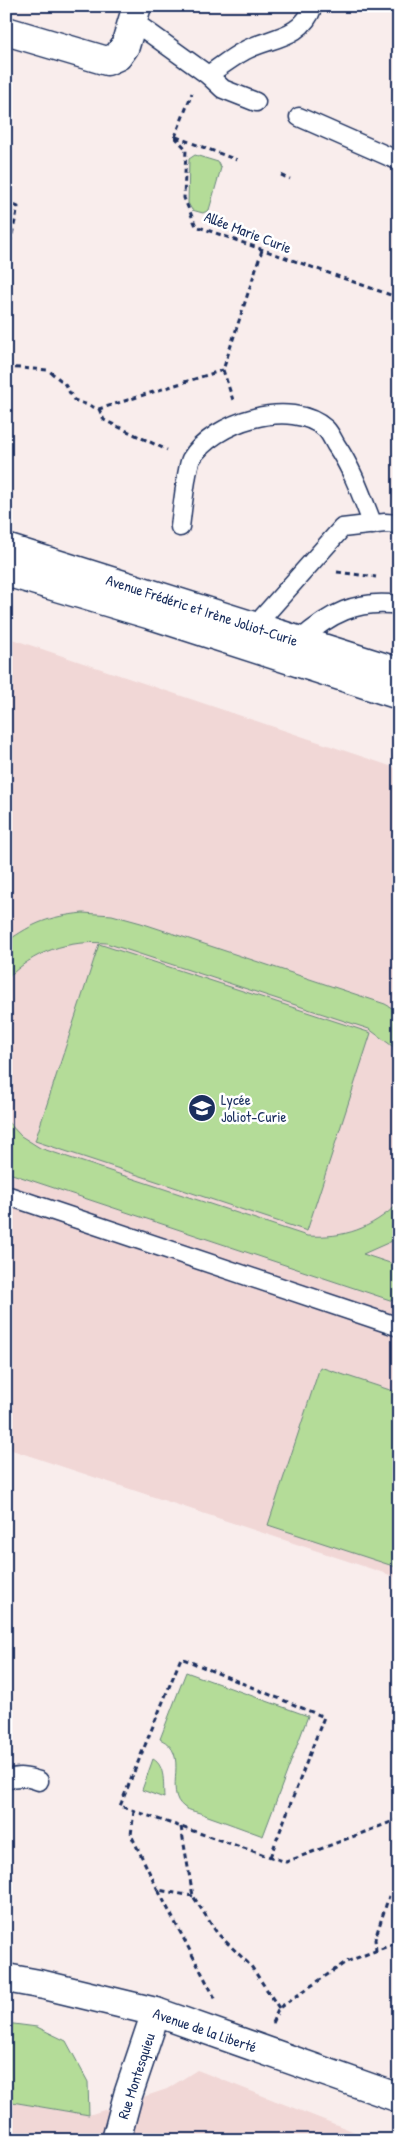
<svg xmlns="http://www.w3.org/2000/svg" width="405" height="2146" viewBox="0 0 405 2146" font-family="'Patrick Hand',sans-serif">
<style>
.built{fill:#f1d7d6}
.green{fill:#b4dc98;stroke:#68867b}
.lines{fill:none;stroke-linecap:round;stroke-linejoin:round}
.lane-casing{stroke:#1b2f5e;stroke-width:21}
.street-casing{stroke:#1b2f5e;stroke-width:31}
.secondary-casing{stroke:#1b2f5e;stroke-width:31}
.path{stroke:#1b2f5e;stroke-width:3;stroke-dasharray:5 4;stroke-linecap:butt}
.lane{stroke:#fff;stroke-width:18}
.street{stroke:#fff;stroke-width:28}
.secondary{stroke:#fff;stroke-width:28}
.labels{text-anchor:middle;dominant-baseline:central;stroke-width:5;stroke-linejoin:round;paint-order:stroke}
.street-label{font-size:15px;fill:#1b2f5e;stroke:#fff}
.poi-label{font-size:15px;fill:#1b2f5e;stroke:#fff;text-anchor:start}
</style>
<rect width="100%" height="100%" fill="#f9edec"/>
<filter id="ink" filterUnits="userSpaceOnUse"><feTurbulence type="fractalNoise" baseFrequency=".02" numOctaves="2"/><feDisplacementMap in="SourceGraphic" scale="10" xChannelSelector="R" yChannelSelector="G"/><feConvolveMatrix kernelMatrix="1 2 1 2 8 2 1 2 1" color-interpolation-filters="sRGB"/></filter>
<g filter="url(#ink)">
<!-- built -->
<g class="built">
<path d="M6,637l393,132v809l-393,-130z"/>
<path d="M197,2070l178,70h-369v-39l83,14 78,-26z"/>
</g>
<!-- green -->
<g class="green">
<path d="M195,155l23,7 3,6 -12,42 -6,3 -11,-3 -4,-7 1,-44z"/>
<path d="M83,913l29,2 29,8 244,81 14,8v39l-30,-22 -263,-86c-38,-3 -73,8 -100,37v-38c29,-20 42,-25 77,-29z"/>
<path d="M99,944l272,89 -64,198 -272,-90z"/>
<path d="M6,1120l15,16 19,12 267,88c39,2 63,-7 92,-33v35l-36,16 36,12v37l-393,-131z"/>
<path d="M320,1367l79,26v175l-131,-43z"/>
<path d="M186,1672l122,44 -45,120c-19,-7 -38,-14 -58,-21 -6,-3 -16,-4 -21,-8 -22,-16 8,-53 -24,-68z"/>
<path d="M153,1759c13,7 10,27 11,39l-22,-8z"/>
<path d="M6,2023l31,4 29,14 22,41 1,33 -83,-14z"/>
</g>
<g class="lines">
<!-- lane casing -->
<g class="lane-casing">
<g id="lane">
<path d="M133,21l75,54 15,14 33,13"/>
<path d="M208,75c12,-8 23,-17 36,-24 24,-14 58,-11 69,-45"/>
<path d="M299,117l100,44"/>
<path d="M180,527c2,-14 6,-58 11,-68 22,-37 100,-62 135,-30 4,4 7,11 10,16 17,25 26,52 37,80"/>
<path d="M254,627l88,-99 43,-5 14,1"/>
<path d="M299,641c30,-27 58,-42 100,-36"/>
<path d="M6,1195l393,132"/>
<path d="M6,1780c12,-5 21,-3 33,1"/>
</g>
</g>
<!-- street casing -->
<g class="street-casing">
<g id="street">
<path d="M6,31l101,30 11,-5 7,-10 12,-40"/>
<path d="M6,1978l38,7 112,27 243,86"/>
<path d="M116,2140l12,-45 28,-83"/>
</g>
</g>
<!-- secondary casing -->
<g class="secondary-casing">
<g id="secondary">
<path d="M6,548l393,124"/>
<path d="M6,572l145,43 248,80"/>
</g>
</g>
<!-- path -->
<g class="path">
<path d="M175,137l11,12 -2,49 12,28 203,72"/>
<path d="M175,137l17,-44"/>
<path d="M176,137l61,23"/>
<path d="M281,175l9,4"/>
<path d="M6,202l12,5 -12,55"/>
<path d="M6,367l42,3 16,13 10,17 25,9 124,-39 39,-120"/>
<path d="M223,370l10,30"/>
<path d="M99,409l5,11 63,30"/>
<path d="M337,572l39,5"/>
<path d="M134,1811l-3,24 27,55"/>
<path d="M181,1827l12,69 24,37 34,33 28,42"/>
<path d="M270,1857l54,-140 -143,-59 -61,148c55,19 111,38 166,56l113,-43"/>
<path d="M193,1896l-35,-6 58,110"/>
<path d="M376,1951l-1,-12 14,-43"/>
<path d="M272,2023l7,-15 67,-46 53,-20"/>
</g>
<!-- lane -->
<use href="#lane" class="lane"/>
<!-- street -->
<use href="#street" class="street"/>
<!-- secondary -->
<use href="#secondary" class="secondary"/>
</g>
</g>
<!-- icons -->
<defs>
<g id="school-disc" transform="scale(1.4375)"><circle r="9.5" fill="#1b2f5e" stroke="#fff"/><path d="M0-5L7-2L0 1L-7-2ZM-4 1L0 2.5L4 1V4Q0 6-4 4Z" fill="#fff"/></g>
</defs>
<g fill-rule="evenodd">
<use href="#school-disc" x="202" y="1108"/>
</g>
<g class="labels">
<!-- street labels -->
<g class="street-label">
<text transform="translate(248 232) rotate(21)">Allée Marie Curie</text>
<text transform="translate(202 610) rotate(18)">Avenue Frédéric et Irène Joliot-Curie</text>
<text transform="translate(205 2030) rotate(19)">Avenue de la Liberté</text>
<text transform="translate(136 2076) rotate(-72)">Rue Montesquieu</text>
</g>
<!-- poi labels -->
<g class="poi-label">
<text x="221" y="1099">Lycée<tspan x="221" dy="17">Joliot-Curie</tspan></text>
</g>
</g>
<!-- margin -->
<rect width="405" height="2146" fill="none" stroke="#fff" stroke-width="25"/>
<rect x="12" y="12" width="380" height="2121" fill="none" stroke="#1b2f5e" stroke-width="2" filter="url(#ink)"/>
</svg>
